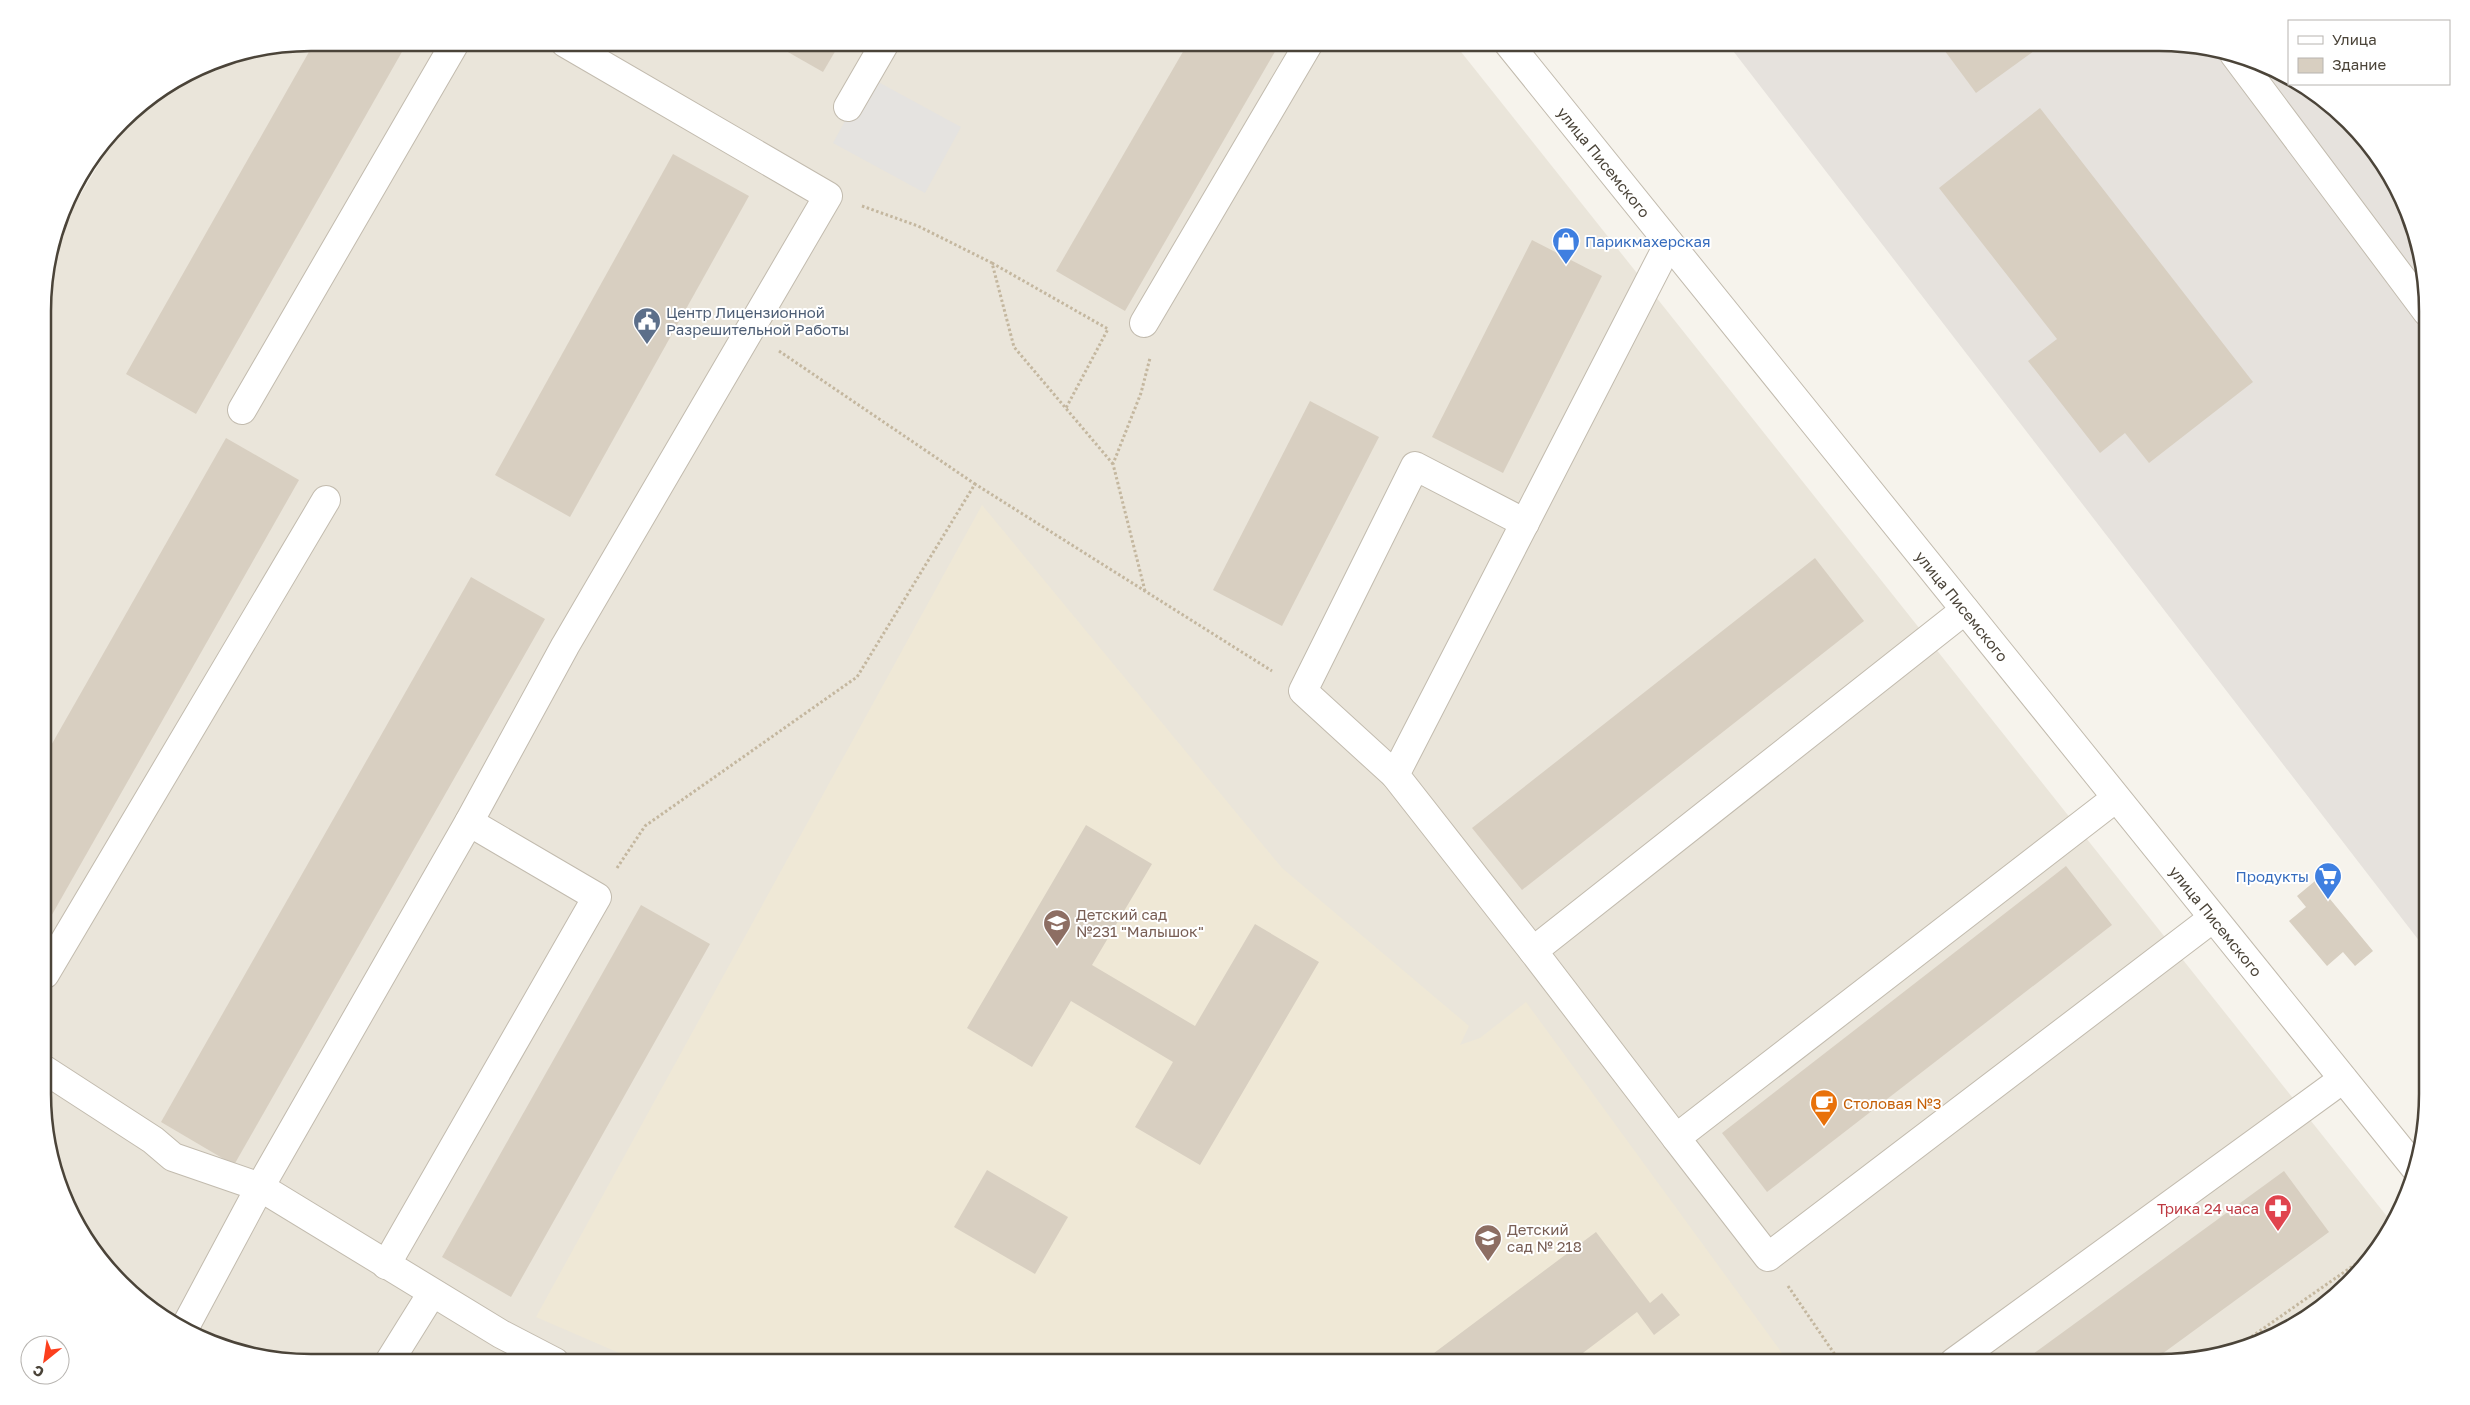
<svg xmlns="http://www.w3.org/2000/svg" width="2470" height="1405" viewBox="0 0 2470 1405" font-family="'Golos Text',sans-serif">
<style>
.residential{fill:#eae5da}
.industrial{fill:#e6e2dd}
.education{fill:#efe8d6}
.parking{fill:#e5e3e0}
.building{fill:#d8cfc1}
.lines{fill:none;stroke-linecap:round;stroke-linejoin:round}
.minor-casing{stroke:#c2bbae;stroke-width:30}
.path{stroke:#c4b79f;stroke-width:3;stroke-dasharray:2.5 2.5;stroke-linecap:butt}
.minor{stroke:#fff;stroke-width:28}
.labels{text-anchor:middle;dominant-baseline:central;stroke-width:4;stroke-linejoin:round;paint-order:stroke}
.street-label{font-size:15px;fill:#4b4439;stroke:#fff}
.shop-label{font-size:15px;fill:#366cbe;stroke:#fff;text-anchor:start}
.service-label{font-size:15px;fill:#4e5e75;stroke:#fff;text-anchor:start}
.education-label{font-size:15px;fill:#785e54;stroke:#fff;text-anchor:start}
.food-label{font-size:15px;fill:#c56008;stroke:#fff;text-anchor:start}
.health-label{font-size:15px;fill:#be3a42;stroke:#fff;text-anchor:end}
.rim{fill:none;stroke:#4b4439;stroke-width:2.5}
</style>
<rect width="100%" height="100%" fill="#f6f3ec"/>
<!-- residential -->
<path class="residential" d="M312,43h1142l939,1181 -1,4 -43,55 -41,34 -63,31 -69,14h-1865l-69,-9 -65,-26 -43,-32 -46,-52 -31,-63 -12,-52v-851l14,-46 60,-101 15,-20 75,-47z"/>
<!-- industrial -->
<path class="industrial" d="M1727,43h432l69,9 61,25v7h11l48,37 34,41 31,63 14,69v657z"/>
<!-- education -->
<path class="education" d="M982,505l300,363 187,158 -9,19 20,-7 46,-36 259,355 -6,5h-1139l-104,-45z"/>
<!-- parking -->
<path class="parking" d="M869,77l92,50 -36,66 -92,-50z"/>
<!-- building -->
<g class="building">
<path d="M314,43h93l-211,371 -70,-40z"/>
<path d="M772,43h68l-17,29z"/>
<path d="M1188,43h92l-155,268 -69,-40z"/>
<path d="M1939,43h106l-69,50z"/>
<path d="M2040,108l213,274 -104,81 -24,-30 -25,20 -72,-92 29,-22 -118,-151z"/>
<path d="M673,154l76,42 -179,321 -75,-42z"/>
<path d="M1532,240l70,36 -99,197 -71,-36z"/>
<path d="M1310,401l69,36 -97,189 -69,-36z"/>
<path d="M226,438l73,42 -254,447v-171z"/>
<path d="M1815,558l49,63 -342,269 -50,-62z"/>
<path d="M471,577l74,42 -311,546 -73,-43z"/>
<path d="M1086,825l66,39 -60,101 103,61 60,-102 64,38 -119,203 -65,-38 38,-65 -102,-61 -39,66 -65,-39z"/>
<path d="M2066,866l46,59 -345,267 -45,-59z"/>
<path d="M2315,881l58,70 -18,15 -12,-14 -16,14 -38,-45 17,-14 -9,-11z"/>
<path d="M641,905l69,39 -199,353 -69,-40z"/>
<path d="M987,1170l81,47 -33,57 -81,-47z"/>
<path d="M2284,1171l45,61 -178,130h-129z"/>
<path d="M1596,1232l54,71 12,-10 18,22 -26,20 -17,-23 -66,50h-149z"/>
</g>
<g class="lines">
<!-- minor casing -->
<g class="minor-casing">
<g id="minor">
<path d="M1508,43l908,1126"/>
<path d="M2234,54l193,258"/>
<path d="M848,107l37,-64"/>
<path d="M1144,323l165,-280"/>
<path d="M242,410l213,-367"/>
<path d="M1965,610l-432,341 143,187 440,-340"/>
<path d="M1395,775l-92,-84 112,-225 110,57"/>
<path d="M1533,951l-138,-176 274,-532"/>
<path d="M45,974l281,-474"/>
<path d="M45,1070l108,70 20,17 87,30 241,147 54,28"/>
<path d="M1676,1138l92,119 445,-339"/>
<path d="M386,1265l211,-368 -128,-75"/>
<path d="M184,1329l76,-142 209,-365 96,-176 263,-450 -263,-153"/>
<path d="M389,1362l43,-69"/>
<path d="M1954,1362l389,-283"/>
</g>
</g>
<!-- path -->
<g class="path">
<path d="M862,206l56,20 74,37 22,84 99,117"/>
<path d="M992,263l116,66 -42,79"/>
<path d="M779,351l196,133"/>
<path d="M1145,591l-32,-127 28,-71 9,-35"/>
<path d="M617,868l28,-42 212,-149 118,-193 297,187"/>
<path d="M1788,1286l52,76"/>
<path d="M2231,1351l142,-99"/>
</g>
<!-- minor -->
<use href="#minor" class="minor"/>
</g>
<!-- icons -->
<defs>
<g id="shop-pin" transform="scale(1.4375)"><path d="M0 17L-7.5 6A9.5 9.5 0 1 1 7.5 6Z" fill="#3f7fe0" stroke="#fff"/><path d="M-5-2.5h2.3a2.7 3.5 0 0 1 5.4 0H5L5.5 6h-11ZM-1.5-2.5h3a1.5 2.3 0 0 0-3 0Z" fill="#fff"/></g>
<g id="civic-pin" transform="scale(1.4375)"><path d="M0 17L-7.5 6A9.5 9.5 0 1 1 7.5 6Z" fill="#5c6f8a" stroke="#fff"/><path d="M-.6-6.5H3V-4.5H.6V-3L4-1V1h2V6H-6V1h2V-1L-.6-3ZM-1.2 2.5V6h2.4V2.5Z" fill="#fff"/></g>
<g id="supermarket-pin" transform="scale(1.4375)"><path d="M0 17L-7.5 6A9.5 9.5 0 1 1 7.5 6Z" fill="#3f7fe0" stroke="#fff"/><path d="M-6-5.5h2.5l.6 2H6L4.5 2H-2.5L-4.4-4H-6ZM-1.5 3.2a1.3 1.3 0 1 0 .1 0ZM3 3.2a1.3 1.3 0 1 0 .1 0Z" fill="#fff"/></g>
<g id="school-pin" transform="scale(1.4375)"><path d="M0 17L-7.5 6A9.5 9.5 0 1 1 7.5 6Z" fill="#8d6e63" stroke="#fff"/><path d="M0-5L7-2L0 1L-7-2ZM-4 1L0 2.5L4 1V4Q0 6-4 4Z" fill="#fff"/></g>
<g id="cafe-pin" transform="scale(1.4375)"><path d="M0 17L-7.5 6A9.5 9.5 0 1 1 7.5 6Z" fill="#e8710a" stroke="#fff"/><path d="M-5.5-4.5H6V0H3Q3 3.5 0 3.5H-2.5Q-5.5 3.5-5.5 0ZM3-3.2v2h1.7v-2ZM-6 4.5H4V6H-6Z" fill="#fff"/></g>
<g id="pharmacy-pin" transform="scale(1.4375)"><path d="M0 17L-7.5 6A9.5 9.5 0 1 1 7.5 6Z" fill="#e0444e" stroke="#fff"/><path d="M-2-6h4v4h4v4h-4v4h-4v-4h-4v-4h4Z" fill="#fff"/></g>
</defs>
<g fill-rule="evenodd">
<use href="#shop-pin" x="1566" y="241"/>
<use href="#civic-pin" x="647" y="321"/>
<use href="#supermarket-pin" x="2328" y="876"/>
<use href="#school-pin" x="1057" y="923"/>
<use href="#cafe-pin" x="1824" y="1103"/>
<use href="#pharmacy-pin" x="2278" y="1208"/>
<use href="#school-pin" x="1488" y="1238"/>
</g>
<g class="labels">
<!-- street labels -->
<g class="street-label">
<text transform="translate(1604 162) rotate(51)">улица Писемского</text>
<text transform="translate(1962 606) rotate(51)">улица Писемского</text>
<text transform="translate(2216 921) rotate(51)">улица Писемского</text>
</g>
<!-- shop labels -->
<g class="shop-label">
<text x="1585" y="241">Парикмахерская</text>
<text x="2309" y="876" text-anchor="end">Продукты</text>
</g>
<!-- service labels -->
<g class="service-label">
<text x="666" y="312">Центр Лицензионной<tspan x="666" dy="17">Разрешительной Работы</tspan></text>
</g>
<!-- education labels -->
<g class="education-label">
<text x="1076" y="914">Детский сад<tspan x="1076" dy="17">№231 "Малышок"</tspan></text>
<text x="1507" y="1229">Детский<tspan x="1507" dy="17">сад № 218</tspan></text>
</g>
<!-- food labels -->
<g class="food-label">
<text x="1843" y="1103">Столовая №3</text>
</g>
<!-- health labels -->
<g class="health-label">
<text x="2259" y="1208">Трика 24 часа</text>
</g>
</g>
<!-- crop -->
<path d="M0 0H2470V1405H0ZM311 51H2159A260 260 0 0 1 2419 311V1094A260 260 0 0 1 2159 1354H311A260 260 0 0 1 51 1094V311A260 260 0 0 1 311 51Z" fill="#fff" fill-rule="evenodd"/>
<path class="rim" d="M311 51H2159A260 260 0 0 1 2419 311V1094A260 260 0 0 1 2159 1354H311A260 260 0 0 1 51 1094V311A260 260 0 0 1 311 51Z"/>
<!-- legend -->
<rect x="2288" y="20" width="162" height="65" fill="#ffffff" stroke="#b7b4b0"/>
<rect x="2298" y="36" width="25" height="8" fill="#ffffff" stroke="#b7b4b0"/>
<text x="2332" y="45" font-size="15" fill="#4b4439">Улица</text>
<rect x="2298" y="58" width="25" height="15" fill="#d8cfc1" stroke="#b7b4b0"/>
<text x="2332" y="70" font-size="15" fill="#4b4439">Здание</text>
<!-- north arrow -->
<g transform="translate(45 1360) rotate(210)"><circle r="24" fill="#ffffff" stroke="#b7b4b0"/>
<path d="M0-4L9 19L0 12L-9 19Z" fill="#fc3f1d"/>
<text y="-8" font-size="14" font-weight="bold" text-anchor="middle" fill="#4b4439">С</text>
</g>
</svg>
